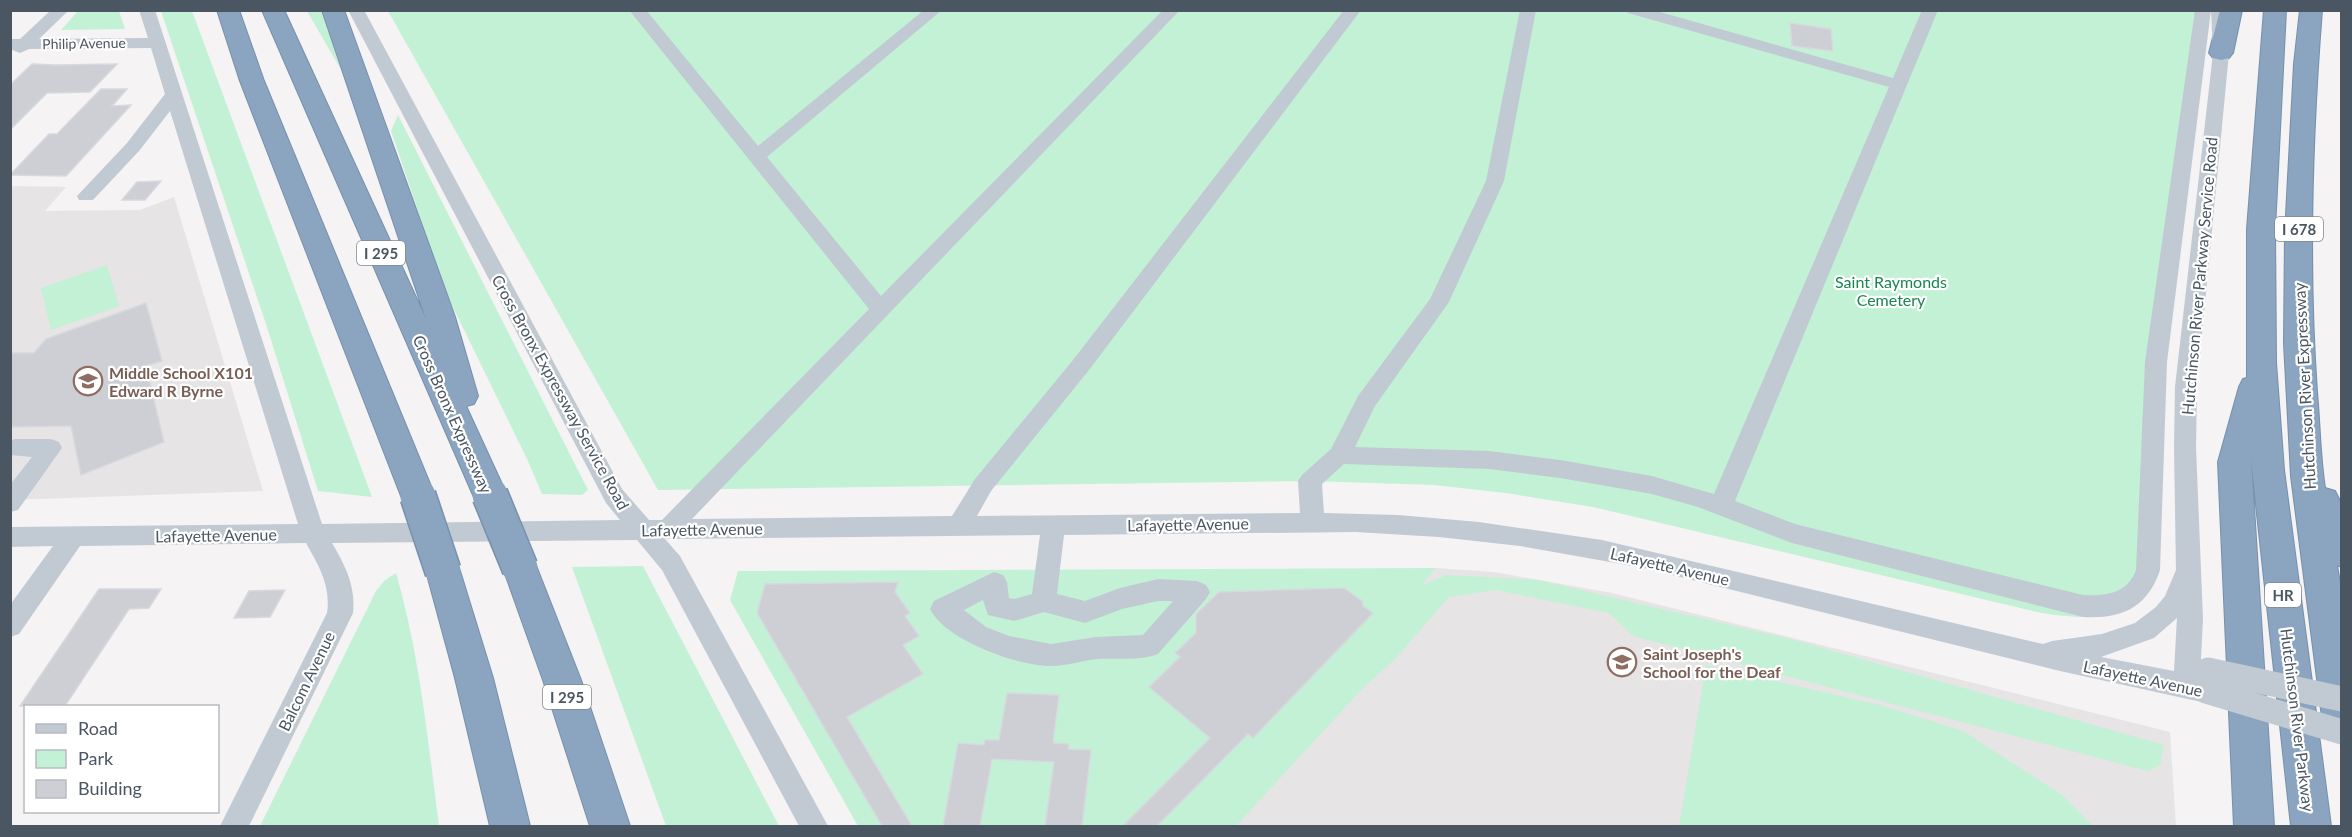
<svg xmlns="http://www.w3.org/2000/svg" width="2352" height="837" viewBox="0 0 2352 837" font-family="Lato,sans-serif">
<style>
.education{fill:#e6e4e5}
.green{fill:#c3f1d5}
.building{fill:#cdcfd5;stroke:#d7d9de;stroke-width:1.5}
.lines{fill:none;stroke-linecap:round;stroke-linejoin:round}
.highway-casing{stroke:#7690ad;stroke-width:2}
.minor{fill:#c1cad2;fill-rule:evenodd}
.highway{fill:#8ba5c1;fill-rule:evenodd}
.highway-bridge-casing{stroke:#7690ad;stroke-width:38;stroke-linecap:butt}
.minor-bridge{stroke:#c1cad2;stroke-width:25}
.highway-bridge{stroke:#8ba5c1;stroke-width:35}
.labels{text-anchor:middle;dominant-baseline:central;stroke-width:4.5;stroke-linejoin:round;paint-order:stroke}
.far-street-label{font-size:14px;fill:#4a5661;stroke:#fff}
.shield{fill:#fff;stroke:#808990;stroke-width:1.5}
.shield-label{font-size:15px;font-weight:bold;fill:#4a5661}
.street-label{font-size:16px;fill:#4a5661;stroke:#fff}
.park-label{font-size:16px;fill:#17864f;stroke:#fff}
.education-label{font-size:16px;font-weight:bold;fill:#785e54;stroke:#fff;text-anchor:start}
</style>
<rect width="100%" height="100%" fill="#f5f3f3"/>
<!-- education -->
<g class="education">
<path d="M10,186l56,1 -21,24 95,-1 34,-13 89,294 -252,9z"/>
<path d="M1436,568l58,4 118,21 558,139 6,94h-967z"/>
</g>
<!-- green -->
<g class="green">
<path d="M79,10l40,1 6,18 -64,1z"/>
<path d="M161,11h31l180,486 -54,-6 -52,-167z"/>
<path d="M307,11h15l18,57z"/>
<path d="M388,11h1820l-42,323 -7,239c-18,52 -78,47 -122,39l-444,-105 -87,-14 -72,-8 -124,-4 -652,9z"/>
<path d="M398,115l190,375 -6,5 -40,-1 -14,-33 -82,-168 -55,-162z"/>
<path d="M107,265l12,41 -68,24 -10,-42z"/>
<path d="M643,566l136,260h-113l-94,-259z"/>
<path d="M1436,568l-14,17 25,-10 91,5 260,61 366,104 -4,20 -12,6 -515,-135 -24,-23 -113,-23 -47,7 -55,63 -33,30 -125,136h-378l-128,-226 8,-29z"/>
<path d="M396,573c24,83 32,169 43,253h-179l116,-235 8,-10z"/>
<path d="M1706,665l178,41 79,25 99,64 31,31h-414z"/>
</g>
<!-- building -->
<g class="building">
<path d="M1790,23l41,6 2,22 -41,-5z"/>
<path d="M32,64l24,1 61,-1 -27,28 -43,1 -37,37v-45z"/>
<path d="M101,89h26l-15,17 19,-1 -65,71 -56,-1 39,-41h8z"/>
<path d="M161,181l-16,19h-23l15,-18z"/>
<path d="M146,303l16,58 -16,5 18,76 -83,33 -10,-49 -61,1v-74h24l12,-14z"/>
<path d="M898,582l-3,10 15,21 -5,3 14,20 -16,9 20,29 -76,43 65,109h-30l-125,-213 8,-29z"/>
<path d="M1344,588l18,13 1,5 10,7 -120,125 -5,-4 -91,92h-34l87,-88 -61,-51 31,-30 -5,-4 21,-20v-19l23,-22z"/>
<path d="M99,589h62l-12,19 -20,1 -64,97h-45z"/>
<path d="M285,590l-15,27 -36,1 15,-27z"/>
<path d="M1007,693l52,2 -6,48 16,1 -1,5 23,1 -9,76h-37l9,-64 -62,-3 -12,67h-37l15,-83 26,2 1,-5h14z"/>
</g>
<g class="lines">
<!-- highway casing -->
<g class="highway-casing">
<g id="highway">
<path d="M217,10h22l25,71 171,415 -5,9 -12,4 -12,-4 -5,-9 -161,-415z"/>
<path d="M262,10h22l142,309 -104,-309h22l111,307 23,79 -4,8 -8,2 41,89 -5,9 -12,4 -12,-4 -5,-9z"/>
<path d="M2220,10h22l-9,43 -4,5 -8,2 -8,-2 -4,-5z"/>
<path d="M2264,10h22l-11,219 1,134 8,107 47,356h-40l-40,-367 23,367h-40l-16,-364 21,-75 4,-8 4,-1v-149z"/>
<path d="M2300,10h22c-10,127 -14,256 -5,382 3,32 3,64 8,96l10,3 7,14v62l-5,-2 5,30v147l-14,-5 -5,-12 -32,-249 -7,-133 1,-109 9,-170z"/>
<path d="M520,554l12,4 5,10 44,112 49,146h-40l-47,-146 -40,-112 5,-10z"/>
<path d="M443,557l12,4 5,10 33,107 37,148h-40l-35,-148 -29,-107 5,-10z"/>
</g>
</g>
<!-- minor -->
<g class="minor">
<path d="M51,10h18l-30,29 109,-1 -9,-28h16l167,514 298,-4 -14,-17 -258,-493h16l258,479 27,31h13l207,-211 -240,-299h17l112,136 166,-136h18l-175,147 114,139 282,-286h17l-488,509 260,-3 23,-37 98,-119 271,-350h17l-272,360 -98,121 -14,25 323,-3 -2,-32 4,-6 29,-26 27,-53 72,-97 56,-118 34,-171h16l-32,171 -55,121 -74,104 -20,41 134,4 71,9 92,16 62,18 175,-407 -261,-74 -2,-3h27l240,68 29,-68h16l-203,491 60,23 288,71c23,1 44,-1 53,-25l9,-208 50,-352h16l-44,352 -7,208c-13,38 -38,49 -77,47l-291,-74 -94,-36 -46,-13 -92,-16 -71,-9 -145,-5 -22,20 2,29 74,2 81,7 123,18 441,104 9,-3 50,-7 33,-11 21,-16 9,-11 11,-26 -2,-123 1,-60 38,-334 -2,-43h16l2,43 -32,334 -1,60 7,172 -3,58 15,6 4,8 -4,8 -9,4 -146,-32 -416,-103 -124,-22 -81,-9 -83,-5 -292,3 -7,59 28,7 35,-13 38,-9 39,2 9,4 4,7 -4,7 -48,55c-18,7 -40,4 -60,5 -15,1 -30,7 -46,7 -33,1 -107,-26 -122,-57l4,-8 60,-29 9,3 4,7 2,16 5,1 18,-5 8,-59 -375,4 15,17 148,270h-29l-137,-256 -25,-30 -305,3c13,22 24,43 21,70l-104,213h-29l107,-213c4,-27 -8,-47 -21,-70l-226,3 -61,88 -9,3v-32l43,-59 -43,1v-20l288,-3 -128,-413 -31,40 -46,49h-14l-2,-4 50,-53 38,-49 -14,-46 -122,1 -9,4 -10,-4v-10h10zM983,600l5,15 26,6 30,-9 41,11 37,-14 36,-8h15l-30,34 -47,2 -45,7 -42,-8 -23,-9 -22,-17zM2177,618l-3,53 -73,-14 53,-19z"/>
<path d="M15,439h36l8,3 3,6 -44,62 -8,2v-27l22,-28 -22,-2v-14z"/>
</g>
<!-- highway -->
<use href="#highway" class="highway"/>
<!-- highway-bridge casing -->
<g class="highway-bridge-casing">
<g id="highway-bridge">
<path d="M490,495l30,73"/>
<path d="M418,496l25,75"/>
</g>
</g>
<!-- minor-bridge -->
<g class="minor-bridge">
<path d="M2208,670l134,29"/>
<path d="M2206,691l136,41"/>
</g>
<!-- highway-bridge -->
<use href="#highway-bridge" class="highway-bridge"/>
</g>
<!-- icons -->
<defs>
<g id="school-ring" transform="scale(1.5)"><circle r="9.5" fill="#fff" stroke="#8d6e63" stroke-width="1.5"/><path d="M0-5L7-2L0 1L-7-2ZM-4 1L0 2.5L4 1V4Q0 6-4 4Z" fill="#8d6e63"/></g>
</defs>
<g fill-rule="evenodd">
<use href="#school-ring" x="88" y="381"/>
<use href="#school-ring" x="1622" y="662"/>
</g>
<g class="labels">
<!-- far-street labels -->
<g class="far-street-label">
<text transform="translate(84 43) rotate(-1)">Philip Avenue</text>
</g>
<!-- shield labels -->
<g class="shield">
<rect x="2275" y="217" width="48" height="24" rx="4.5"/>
<rect x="357" y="241" width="48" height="24" rx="4.5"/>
<rect x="2265" y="583" width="36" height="24" rx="4.5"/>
<rect x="543" y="685" width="48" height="24" rx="4.5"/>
</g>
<g class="shield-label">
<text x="2299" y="229">I 678</text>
<text x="381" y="253">I 295</text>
<text x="2283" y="595">HR</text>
<text x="567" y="697">I 295</text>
</g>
<!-- street labels -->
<g class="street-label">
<text transform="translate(2199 276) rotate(-85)">Hutchinson River Parkway Service Road</text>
<text transform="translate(2304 386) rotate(-93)">Hutchinson River Expressway</text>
<text transform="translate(561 392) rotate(61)">Cross Bronx Expressway Service Road</text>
<text transform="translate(453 414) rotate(66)">Cross Bronx Expressway</text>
<text transform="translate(1188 524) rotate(-1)">Lafayette Avenue</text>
<text transform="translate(702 529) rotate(-1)">Lafayette Avenue</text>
<text transform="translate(216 535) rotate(-1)">Lafayette Avenue</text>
<text transform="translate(1670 566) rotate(13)">Lafayette Avenue</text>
<text transform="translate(2143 678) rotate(12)">Lafayette Avenue</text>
<text transform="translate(306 681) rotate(-64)">Balcom Avenue</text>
<text transform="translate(2298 720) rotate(83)">Hutchinson River Parkway</text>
</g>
<!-- park labels -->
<g class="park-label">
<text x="1891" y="281">Saint Raymonds<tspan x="1891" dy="18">Cemetery</tspan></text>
</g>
<!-- education labels -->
<g class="education-label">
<text x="109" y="372">Middle School X101<tspan x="109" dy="18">Edward R Byrne</tspan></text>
<text x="1643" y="653">Saint Joseph's<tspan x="1643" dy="18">School for the Deaf</tspan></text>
</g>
</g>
<!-- border -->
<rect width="2352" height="837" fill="none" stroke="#4a5661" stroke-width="24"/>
<!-- legend -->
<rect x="24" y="705" width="195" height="108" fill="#ffffff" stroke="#b7bbc0" stroke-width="1.5"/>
<rect x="36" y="724" width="30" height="9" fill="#c1cad2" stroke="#b7bbc0" stroke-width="1.5"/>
<text x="78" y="735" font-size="18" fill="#4a5661">Road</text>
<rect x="36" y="750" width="30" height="18" fill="#c3f1d5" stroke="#b7bbc0" stroke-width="1.5"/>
<text x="78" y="765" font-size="18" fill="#4a5661">Park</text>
<rect x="36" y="780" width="30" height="18" fill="#cdcfd5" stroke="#b7bbc0" stroke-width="1.5"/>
<text x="78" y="795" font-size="18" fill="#4a5661">Building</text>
</svg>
